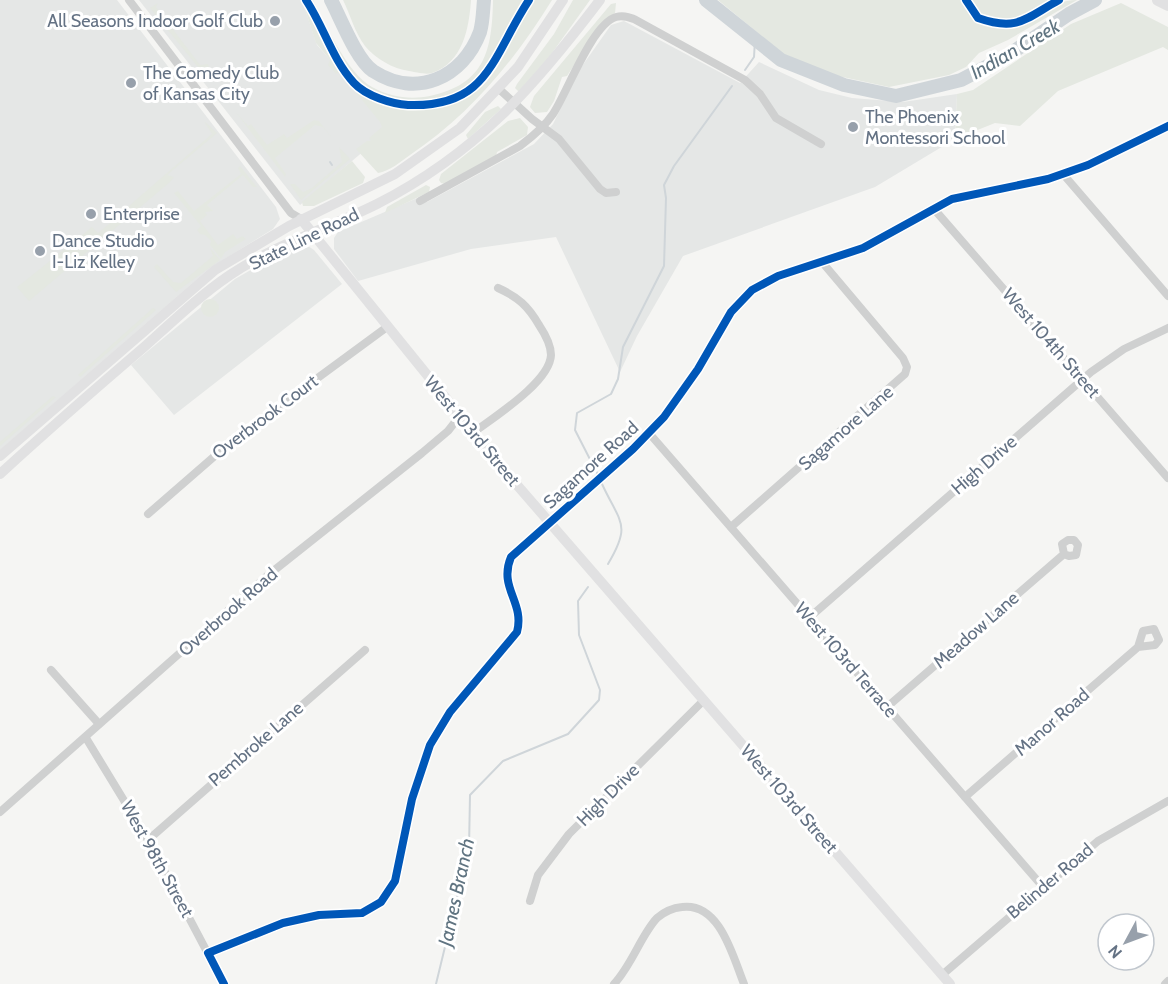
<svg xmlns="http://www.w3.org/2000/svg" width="1168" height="984" viewBox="0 0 1168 984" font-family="Cabin,sans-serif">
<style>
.built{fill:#e5e7e6}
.green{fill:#e4e8e1}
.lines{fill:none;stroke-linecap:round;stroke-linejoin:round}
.stream{stroke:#cfd5d9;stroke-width:2}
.river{stroke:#cfd5d9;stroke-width:14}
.minor{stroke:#cfd0d0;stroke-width:8}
.major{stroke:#e1e1e2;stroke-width:10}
.highway{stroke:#e1e1e2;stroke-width:12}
.cycleway-casing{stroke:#fff;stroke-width:11}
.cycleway{stroke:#0057b8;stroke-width:8}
.poi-dot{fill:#97a0ab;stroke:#fff;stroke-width:2}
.labels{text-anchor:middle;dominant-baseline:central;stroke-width:6;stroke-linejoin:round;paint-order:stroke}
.poi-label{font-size:18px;fill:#647284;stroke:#fff;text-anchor:start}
.street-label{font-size:18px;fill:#647284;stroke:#fff}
.water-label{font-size:20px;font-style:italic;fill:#607481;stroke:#fff}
</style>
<rect width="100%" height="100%" fill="#f5f5f3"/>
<!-- built -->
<g class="built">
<path d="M0,0h117l159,207 4,12 -7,10 -63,39 -210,182z"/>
<path d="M139,0h163l15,45 74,83 -91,77z"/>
<path d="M624,21l116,62 19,-21 60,28 33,8 51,4 54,-8 -2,45 -80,48 -192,69 -46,80 -17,36 -64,-135 -85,12 -113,32 -24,-32v-11l4,-6 84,-36 5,6 107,-58 19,-20 27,-55 31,-44z"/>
<path d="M305,244l9,6 28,34 -168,131 -43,-50 104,-86 60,-34z"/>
</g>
<!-- green -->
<g class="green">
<path d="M302,0h11c13,25 34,73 59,87 18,10 38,13 58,9 55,-12 62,-45 63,-96h59c-37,60 -82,115 -142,155 -10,7 -20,16 -32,18l-22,-24 11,-8h4l-2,-3 13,-11 -2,-5 -41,-50 -3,2 -8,-9 2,-5 -14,-17z"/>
<path d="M343,0h128c-2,29 -8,62 -39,73 -6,2 -17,-1 -23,-2 -16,-2 -34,-13 -44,-25 -10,-13 -15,-32 -22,-46z"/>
<path d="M573,0h17l-43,60 -28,32 -4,-4 2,-4 37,-50z"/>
<path d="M718,0h244l13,18c55,28 60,-18 102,-18l-69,40 -29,13 -13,14 -17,8 -60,12 -74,-16 -23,-10z"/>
<path d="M967,0h85c-28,17 -64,38 -85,0z"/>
<path d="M158,3l-2,4 44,58 8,-1 1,3 -7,5 -52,-64z"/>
<path d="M616,3l-1,10 -13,9 -35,54 -5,1 -8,24 -7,11 -12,1 -5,-6 4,-11 77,-92z"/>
<path d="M1121,3l47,24v23l-5,-3 -105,44 -38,35 -25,-3 -40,16 2,-45 16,-4 98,-66z"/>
<path d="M498,106l3,3 -33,30 -2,-4 19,-23z"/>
<path d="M235,111l13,15 3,-2 16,21 17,-11 3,4 27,-18 5,1 13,17 -9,-11 -8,-2 -40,33 11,16 -1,3z"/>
<path d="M520,118l8,9 -1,8 -30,17 -1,4 -51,28 -4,-1 -2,-3 2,-6 67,-53z"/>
<path d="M204,121l13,12 -50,42 7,2 -4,5 -141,119 -12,-14 8,-6 67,-54 6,6 16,-13 -1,-5 7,-3 1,-4 8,-2 83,-72z"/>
<path d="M339,147l11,12 -49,41 -11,-16h5l8,8 9,-4 30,-26z"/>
<path d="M352,161l13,16 -2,6 -49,23h-11l-1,-4z"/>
<path d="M240,166l17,21h-4l-10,-12 -36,30 6,6 -8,1 2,3 -7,6 18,24 15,-11 4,5 5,-3 4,3 -21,13 -4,7 -11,-14 1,-4 -6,-6 -5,-1 -3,-4 4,-4 -27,-33 4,-2 16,20 47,-37 -3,-6z"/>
<path d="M426,185l4,2 -1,5 -44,21 2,-6z"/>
<path d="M210,248l10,12 -44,32 -22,-25 3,-3 16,18 8,1 32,-27z"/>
<circle cx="210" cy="308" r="9"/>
<path d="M153,308l3,2 -76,67 -2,-2z"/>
<path d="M53,396l3,1 -56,49v-4z"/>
</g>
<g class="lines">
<!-- stream -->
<g class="stream">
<path d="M745,70l9,-13 1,-17"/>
<path d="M330,162l2,3"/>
<path d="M597,473l-22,-43 2,-17 34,-19 7,-15 5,-32 41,-81 2,-68 -2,-13 10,-19 58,-80"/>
<path d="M602,484c18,39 30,40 6,80"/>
<path d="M436,984l33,-136 1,-53 33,-34 65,-27 31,-34 1,-10 -21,-55 -1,-34 10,-14"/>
</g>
<!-- river -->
<g class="river">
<path d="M331,0c10,19 25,59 42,71 43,28 90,7 107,-39 3,-10 3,-22 4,-32"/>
<path d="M706,0l75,60 63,25 52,11 65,-16 46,-24 62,-42 26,-14"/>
</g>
<!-- minor -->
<g class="minor">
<path d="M129,0l162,213 10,6"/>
<path d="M499,89l33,30 27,20 41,50 6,4 10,-1"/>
<path d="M1063,174l105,122"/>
<path d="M420,201l100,-55c12,-9 25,-20 33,-32 14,-21 39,-90 63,-97 7,-2 12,0 18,2l111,61 15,14 16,24 45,26"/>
<path d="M934,209l234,269"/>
<path d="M473,433c21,-16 77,-51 78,-78 0,-11 -6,-21 -12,-30 -11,-19 -21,-28 -41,-37"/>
<path d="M649,433l394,454"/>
<path d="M148,514l84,-73 155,-114"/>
<path d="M731,527l174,-153 2,-7 -4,-9 -81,-96"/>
<path d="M810,617l281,-245 33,-23 44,-21"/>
<path d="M51,670l48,54"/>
<path d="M887,707l177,-153 5,2 7,-1 2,-10 -4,-5h-6l-6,4 2,10"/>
<path d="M86,738l62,102 76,144"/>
<path d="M965,797l173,-150 17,-2 4,-5 -5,-11 -11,2 -5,16"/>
<path d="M0,812l267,-236 155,-123 26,-22 11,-14"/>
<path d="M148,840l217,-190"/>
<path d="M530,901l8,-26 31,-41 135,-134"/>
<path d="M208,953l75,-30 36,-8 43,-2 19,-11 14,-21 17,-82 18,-54 20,-33 67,-80c8,-30 -19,-44 -6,-75l122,-108 31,-32 34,-48 33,-57 21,-22 26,-14 85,-28 89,-49 96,-20 40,-14 80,-39"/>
<path d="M942,975l156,-134 70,-40"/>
<path d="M614,984c18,-19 27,-49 43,-66 7,-6 15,-10 25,-11 38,-5 51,50 62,77"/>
<path d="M1165,984l3,-3"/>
</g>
<!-- major -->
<g class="major">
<path d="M301,219l203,251 446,514"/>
<path d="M0,456l215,-186 74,-44 106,-52 65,-46 58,-61 45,-67"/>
<path d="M0,474c47,-43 95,-85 143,-126 28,-25 56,-52 87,-73 46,-31 99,-47 147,-71 100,-51 157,-117 223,-204"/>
</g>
<!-- highway -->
<path class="highway" d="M1158,0l10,5"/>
<!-- cycleway casing -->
<g class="cycleway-casing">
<g id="cycleway">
<path d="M306,0c18,27 26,59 48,83 12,13 38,21 54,22 81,3 84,-49 121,-105"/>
<path d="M966,0l12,18c40,14 48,0 81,-18"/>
<path d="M224,984l-16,-31 75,-30 36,-8 43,-2 19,-11 14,-21 17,-82 18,-54 20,-33 67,-80c8,-30 -19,-44 -6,-75l122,-108 31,-32 34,-48 33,-57 21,-22 26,-14 85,-28 89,-49 96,-20 40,-14 80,-39"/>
</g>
</g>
<!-- cycleway -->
<use href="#cycleway" class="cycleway"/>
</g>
<!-- markers -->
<g class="poi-dot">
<circle cx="275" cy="21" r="6"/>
<circle cx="131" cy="83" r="6"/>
<circle cx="853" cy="127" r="6"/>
<circle cx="91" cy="214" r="6"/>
<circle cx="40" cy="251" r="6"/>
</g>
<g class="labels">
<!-- poi labels -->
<g class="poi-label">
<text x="263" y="21" text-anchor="end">All Seasons Indoor Golf Club</text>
<text x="143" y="73">The Comedy Club<tspan x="143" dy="21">of Kansas City</tspan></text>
<text x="865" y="117">The Phoenix<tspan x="865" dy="21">Montessori School</tspan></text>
<text x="103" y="214">Enterprise</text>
<text x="52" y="241">Dance Studio<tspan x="52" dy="21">I-Liz Kelley</tspan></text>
</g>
<!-- street labels -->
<g class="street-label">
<text transform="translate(304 239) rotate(-26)">State Line Road</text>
<text transform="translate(1051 343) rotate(49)">West 104th Street</text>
<text transform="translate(265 417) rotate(-37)">Overbrook Court</text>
<text transform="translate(846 428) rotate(-41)">Sagamore Lane</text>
<text transform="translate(472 431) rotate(50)">West 103rd Street</text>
<text transform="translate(591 465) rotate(-42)">Sagamore Road</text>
<text transform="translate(984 465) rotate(-41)">High Drive</text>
<text transform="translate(228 612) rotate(-41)">Overbrook Road</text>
<text transform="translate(976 630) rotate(-41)">Meadow Lane</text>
<text transform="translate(846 660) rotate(49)">West 103rd Terrace</text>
<text transform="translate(1052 722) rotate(-41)">Manor Road</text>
<text transform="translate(256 744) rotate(-41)">Pembroke Lane</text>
<text transform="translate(608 795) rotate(-45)">High Drive</text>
<text transform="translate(789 799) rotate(49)">West 103rd Street</text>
<text transform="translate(157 859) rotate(61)">West 98th Street</text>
<text transform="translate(1050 881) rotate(-40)">Belinder Road</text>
</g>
<!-- water labels -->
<g class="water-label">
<text transform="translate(1015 49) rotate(-30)">Indian Creek</text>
<text transform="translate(456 892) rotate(-78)">James Branch</text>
</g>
</g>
<!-- north arrow -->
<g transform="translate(1126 942) rotate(229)"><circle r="28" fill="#ffffff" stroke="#c1c7ce" stroke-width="1.5"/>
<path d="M0-4.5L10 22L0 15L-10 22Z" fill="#97a0ab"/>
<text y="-9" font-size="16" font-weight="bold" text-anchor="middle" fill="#647284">N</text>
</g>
</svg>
